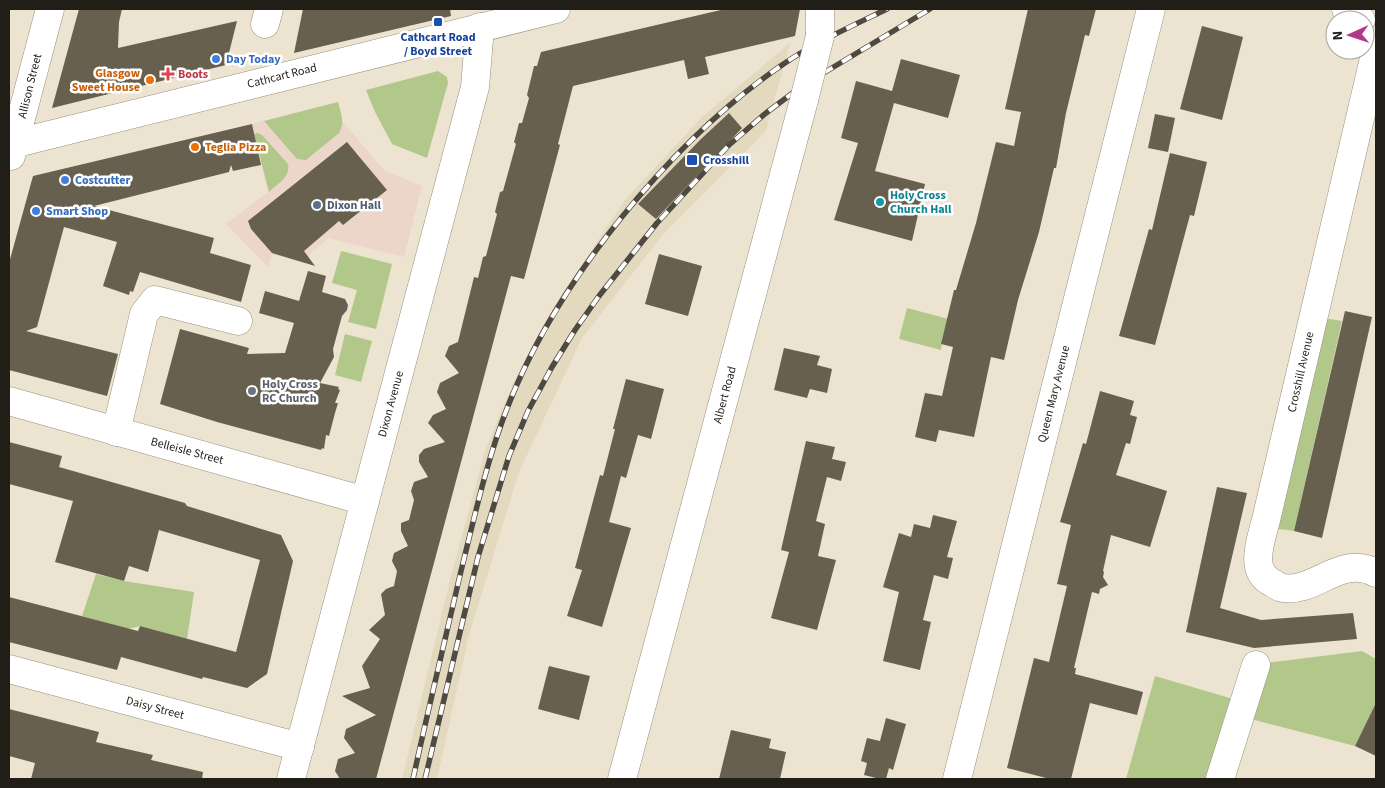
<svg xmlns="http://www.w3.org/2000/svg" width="1385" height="788" viewBox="0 0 1385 788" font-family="'Source Sans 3',sans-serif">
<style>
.commercial{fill:#ebd6c9}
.built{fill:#e3d9bf}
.green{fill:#b2c88a}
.building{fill:#67604f}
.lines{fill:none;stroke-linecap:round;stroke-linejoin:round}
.minor-casing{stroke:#98917f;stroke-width:29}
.minor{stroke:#fff;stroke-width:28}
.rail-casing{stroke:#4e4a41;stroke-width:5.5}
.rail{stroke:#fff;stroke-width:4;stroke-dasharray:11;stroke-linecap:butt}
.minor-bridge-casing{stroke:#98917f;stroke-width:29;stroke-linecap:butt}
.minor-bridge{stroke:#fff;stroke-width:28}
.transit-dot{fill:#1a4fb4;stroke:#fff;stroke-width:2}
.shop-dot{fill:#3f7fe0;stroke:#fff;stroke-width:2}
.health-dot{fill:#e0444e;stroke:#fff;stroke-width:2}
.food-dot{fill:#e8710a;stroke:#fff;stroke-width:2}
.culture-dot{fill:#0f9aa8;stroke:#fff;stroke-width:2}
.service-dot{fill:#5c6f8a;stroke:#fff;stroke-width:2}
.worship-dot{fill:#6b7280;stroke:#fff;stroke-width:2}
.labels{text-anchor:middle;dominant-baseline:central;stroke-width:5;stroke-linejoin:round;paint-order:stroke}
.transit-label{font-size:12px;font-weight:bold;fill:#164399;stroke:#fff}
.shop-label{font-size:12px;font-weight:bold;fill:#366cbe;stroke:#fff;text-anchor:start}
.food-label{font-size:12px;font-weight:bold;fill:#c56008;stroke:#fff;text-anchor:end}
.health-label{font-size:12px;font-weight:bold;fill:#be3a42;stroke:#fff;text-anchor:start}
.street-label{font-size:12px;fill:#211e17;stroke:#fff}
.culture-label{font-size:12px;font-weight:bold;fill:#0d838f;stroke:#fff;text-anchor:start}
.service-label{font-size:12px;font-weight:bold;fill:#4e5e75;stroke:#fff;text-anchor:start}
.worship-label{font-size:12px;font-weight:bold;fill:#5b616d;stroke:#fff;text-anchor:start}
</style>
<rect width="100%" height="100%" fill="#ece4d1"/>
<!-- commercial -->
<path class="commercial" d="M338,102l5,20 41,48 38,16 -18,71 -76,-19 -27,24 -29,-8 -4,13 -42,-43 42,-32 -16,-68z"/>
<!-- built -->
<path class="built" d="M790,43l-24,88 -101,101 -83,106 -63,134 -50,163 -32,144h-35l49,-203 35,-128 28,-67 45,-82 66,-99 77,-83z"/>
<!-- green -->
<g class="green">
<path d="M438,71l9,6 1,6 -21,75 -35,-14 -17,-32 -9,-22z"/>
<path d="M338,102c3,11 7,21 1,31l-33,27 -9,-1 -33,-38z"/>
<path d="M258,133l4,2 26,29c3,13 -11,20 -19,28l-15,-58z"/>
<path d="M341,251l51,13 -16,65 -28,-7 9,-32 -25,-7z"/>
<path d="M907,308l53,14 -4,15 -13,-3 -2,16 -42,-11z"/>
<path d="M1318,317l24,4 -48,210 -24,-3z"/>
<path d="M345,334l27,7 -11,41 -26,-7z"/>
<path d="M96,574l28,7 70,11 -7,47 -47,-13 -12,3 -46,-13z"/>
<path d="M1362,651l14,8v69l-10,-4 -11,22 -108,-28 18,-55z"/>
<path d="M1155,676l78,23 -25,80h-82z"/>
</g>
<!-- building -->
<g class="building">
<path d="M79,9h43l-3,13 -1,26 119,-27 -11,44 -174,43z"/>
<path d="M303,9h147l1,7 -157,37z"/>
<path d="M725,9h75l-5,27 -90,21 4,17 -21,5 -4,-19 -111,26 -15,58 2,1 -36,134 -13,-3 -135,503h-36l-5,-8 3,-12 17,-6 -11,-15 2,-9 30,-14 -34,-19 28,-8 -8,-22 18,-27 -11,-9 16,-15 -4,-21 5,-5 8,-3 3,-15 -5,-10 2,-8 14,-7 -7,-15v-8l8,-3 5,-20 -3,-9 3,-9 14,-5 -9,-15v-7l5,-6 21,-7 -17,-19 5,-8 13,-6 -9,-17 3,-9 19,-10 -14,-17 4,-10 9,-4 16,-65 4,1 5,-21 3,-1 11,-42 -2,-2 5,-20 3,-1 13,-47 -2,-2 2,-7 3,-12h3l7,-25 -2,-3 7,-29h3l4,-14z"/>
<path d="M1028,9h68l-7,27 -4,-1 -19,78 -10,55h-2l-15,64 -21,68 -14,60 -13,-3 -17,80 -35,-7 -3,12 -21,-5 10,-44 17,3 11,-49 -12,-3 13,-54h2l20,-67 20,-81 18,4 7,-34 -16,-3z"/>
<path d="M1202,26l41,11 -21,83 -42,-11z"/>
<path d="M901,59l59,16 -12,43 -54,-15 -19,68 50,13 -13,57 -78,-21 24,-77 -17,-5 15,-57 36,10z"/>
<path d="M729,113l13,15 -86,91 -18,-15 63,-65z"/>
<path d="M1155,114l20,4 -7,34 -20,-4z"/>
<path d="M252,124l9,41 -28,6 -2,-6 -2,7 -135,34 120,32 -4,15 41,12 -10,37 -101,-30 -7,20 -3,-1 -1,4 -26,-9 14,-44 -53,-15 -27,100 -11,4 92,23 -11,42 -98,-26v-107l24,-87z"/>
<path d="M347,142l40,48 -44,35 -4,-4 -35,30 11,15 -43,-13 -21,-24 -3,-8z"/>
<path d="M1170,153l37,9 -13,54 -4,-1 -35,130 -36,-9 30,-107 3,1z"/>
<path d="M659,254l43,12 -14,50 -43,-12z"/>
<path d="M308,271l18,5 -4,16 23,7 3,6 -1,5 -5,6 -9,33 1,8 -14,26 19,4 -1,2 2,1 -5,13h3l-3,10 -6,23 -3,-1 -2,14 -2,-1 -1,2 -104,-28 -57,-18 20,-75 69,19 -2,6 38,-1 9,-30 -35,-10 6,-22 34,10z"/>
<path d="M1345,311l27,6 -50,221 -28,-7z"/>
<path d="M784,348l36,8 -3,9 15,4 -5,24 -17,-4 -3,9 -33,-8z"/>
<path d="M626,379l38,10 -13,50 -13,-4 -12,43 -5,-2 -12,46 22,6 -29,99 -35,-11 15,-46 -7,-2 25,-93 3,1 12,-47h-2z"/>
<path d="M1100,391l34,10 -4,14 7,2 -7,27 -4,-1 -10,32 51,16 -17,56 -39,-12 -8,36 1,1 -1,5 5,8 -8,4 -1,5 -7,-2 -18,76h2l-1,6 68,18 -6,23 -47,-12 -19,76h-21l-43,-11 27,-110 15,4 18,-76 -10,-2 14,-59 -11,-3 23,-79 3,1z"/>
<path d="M806,441l29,6 -3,12 14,3 -5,19 -14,-4 -11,44 9,3 -7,32 18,4 -19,70 -46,-12 18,-66 -8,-2z"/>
<path d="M9,442l53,14 -3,11 126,36 2,3 94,29 12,26 -26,113 -20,14 -44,-11 -1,2 -81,-22 -4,13 -108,-28v-45l129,34 2,-5 96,26 24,-92 -101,-30 -11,42 -19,-6 -5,15 -69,-19 18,-61 -64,-17z"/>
<path d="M1217,487l30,6 -27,115 41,12 92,-7 4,26 -103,9 -68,-16z"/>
<path d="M933,515l24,6 -10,36 6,1 -5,21 -14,-4 -11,45 8,2 -11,48 -37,-9 16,-69 -16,-5 16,-54 12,4 3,-13 16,4z"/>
<path d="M549,666l41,10 -11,44 -41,-11z"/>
<path d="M1376,703v53l-21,-10z"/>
<path d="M9,709l90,23 -3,10 57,13 -2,5 52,12 -1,7h-171l4,-16 -26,-7z"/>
<path d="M886,718l20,6 -13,46 -4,-2 -3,11h-6l-16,-4 3,-12 -6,-2 6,-23 13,3z"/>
<path d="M731,730l40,9 -2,9 17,4 -6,27h-61z"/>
</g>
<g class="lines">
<!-- minor casing -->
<g class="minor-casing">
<g id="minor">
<path d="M1346,9l15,11"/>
<path d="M265,24l4,-15"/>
<path d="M820,36v-27"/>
<path d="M1376,50l-110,470c-5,20 -18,52 7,63 3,2 7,5 11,5 31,5 57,-34 92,-15"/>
<path d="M9,145l547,-136"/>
<path d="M11,156l39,-147"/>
<path d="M9,401l356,100"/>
<path d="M116,432l28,-118 11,-14 83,21"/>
<path d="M9,669l291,78"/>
<path d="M291,779l184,-692 5,-60"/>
<path d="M622,779l182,-679"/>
<path d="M957,779l194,-770"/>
<path d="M1220,779l36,-114"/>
</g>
</g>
<!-- minor -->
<use href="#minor" class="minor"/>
<!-- rail casing -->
<g class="rail-casing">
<g id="rail">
<path d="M413,779c15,-69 32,-139 48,-208 14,-56 26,-112 47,-165 49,-125 163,-265 274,-341 32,-22 70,-39 105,-56"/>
<path d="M425,779l53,-222 31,-101 19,-45 24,-44 23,-37 24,-34 58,-73 72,-78 37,-32 36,-27 128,-77"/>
</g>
</g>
<!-- rail -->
<use href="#rail" class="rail"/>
<!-- minor-bridge casing -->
<g class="minor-bridge-casing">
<path id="minor-bridge" d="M804,100l16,-64"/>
</g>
<!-- minor-bridge -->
<use href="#minor-bridge" class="minor-bridge"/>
</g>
<!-- markers -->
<g class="transit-dot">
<rect x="433" y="17" width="10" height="10" rx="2.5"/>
<rect x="686" y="154" width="12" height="12" rx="2.5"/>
</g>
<g class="shop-dot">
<circle cx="216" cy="59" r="5"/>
<circle cx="65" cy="180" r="5"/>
<circle cx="36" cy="211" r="5"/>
</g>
<path class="health-dot" d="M165.5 66.5h5v5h5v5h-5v5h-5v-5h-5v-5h5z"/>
<g class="food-dot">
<circle cx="150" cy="80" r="5"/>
<circle cx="195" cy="147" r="5"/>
</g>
<circle class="culture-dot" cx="880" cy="202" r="5"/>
<circle class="service-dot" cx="317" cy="205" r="5"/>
<circle class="worship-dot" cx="252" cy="391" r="5"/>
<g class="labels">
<!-- transit labels -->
<g class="transit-label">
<text x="438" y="37">Cathcart Road<tspan x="438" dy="14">/ Boyd Street</tspan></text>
<text x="703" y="160" text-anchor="start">Crosshill</text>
</g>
<!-- shop labels -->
<g class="shop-label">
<text x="226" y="59">Day Today</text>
<text x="75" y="180">Costcutter</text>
<text x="46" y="211">Smart Shop</text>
</g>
<!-- food labels -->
<g class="food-label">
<text x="140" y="73">Glasgow<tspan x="140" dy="14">Sweet House</tspan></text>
<text x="205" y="147" text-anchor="start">Teglia Pizza</text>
</g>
<!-- health labels -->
<g class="health-label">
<text x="178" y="74">Boots</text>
</g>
<!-- street labels -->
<g class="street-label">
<text transform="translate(282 76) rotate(-14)">Cathcart Road</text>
<text transform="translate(30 86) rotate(-76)">Allison Street</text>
<text transform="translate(1301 372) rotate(-77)">Crosshill Avenue</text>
<text transform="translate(1054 394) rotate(-76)">Queen Mary Avenue</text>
<text transform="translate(725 395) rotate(-75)">Albert Road</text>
<text transform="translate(391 404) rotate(-75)">Dixon Avenue</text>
<text transform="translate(187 451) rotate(15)">Belleisle Street</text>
<text transform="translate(155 708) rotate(15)">Daisy Street</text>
</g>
<!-- culture labels -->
<g class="culture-label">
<text x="890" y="195">Holy Cross<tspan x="890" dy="14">Church Hall</tspan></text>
</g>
<!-- service labels -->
<g class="service-label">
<text x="327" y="205">Dixon Hall</text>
</g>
<!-- worship labels -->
<g class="worship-label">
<text x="262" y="384">Holy Cross<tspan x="262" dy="14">RC Church</tspan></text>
</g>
</g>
<!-- border -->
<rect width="1385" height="788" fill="none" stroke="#211e17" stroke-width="20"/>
<!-- north arrow -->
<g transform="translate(1350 35) rotate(267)"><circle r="24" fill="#ffffff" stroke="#a6a5a2"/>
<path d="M0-4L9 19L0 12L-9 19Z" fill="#b2388b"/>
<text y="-8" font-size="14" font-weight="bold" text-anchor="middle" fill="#211e17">N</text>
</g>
</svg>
